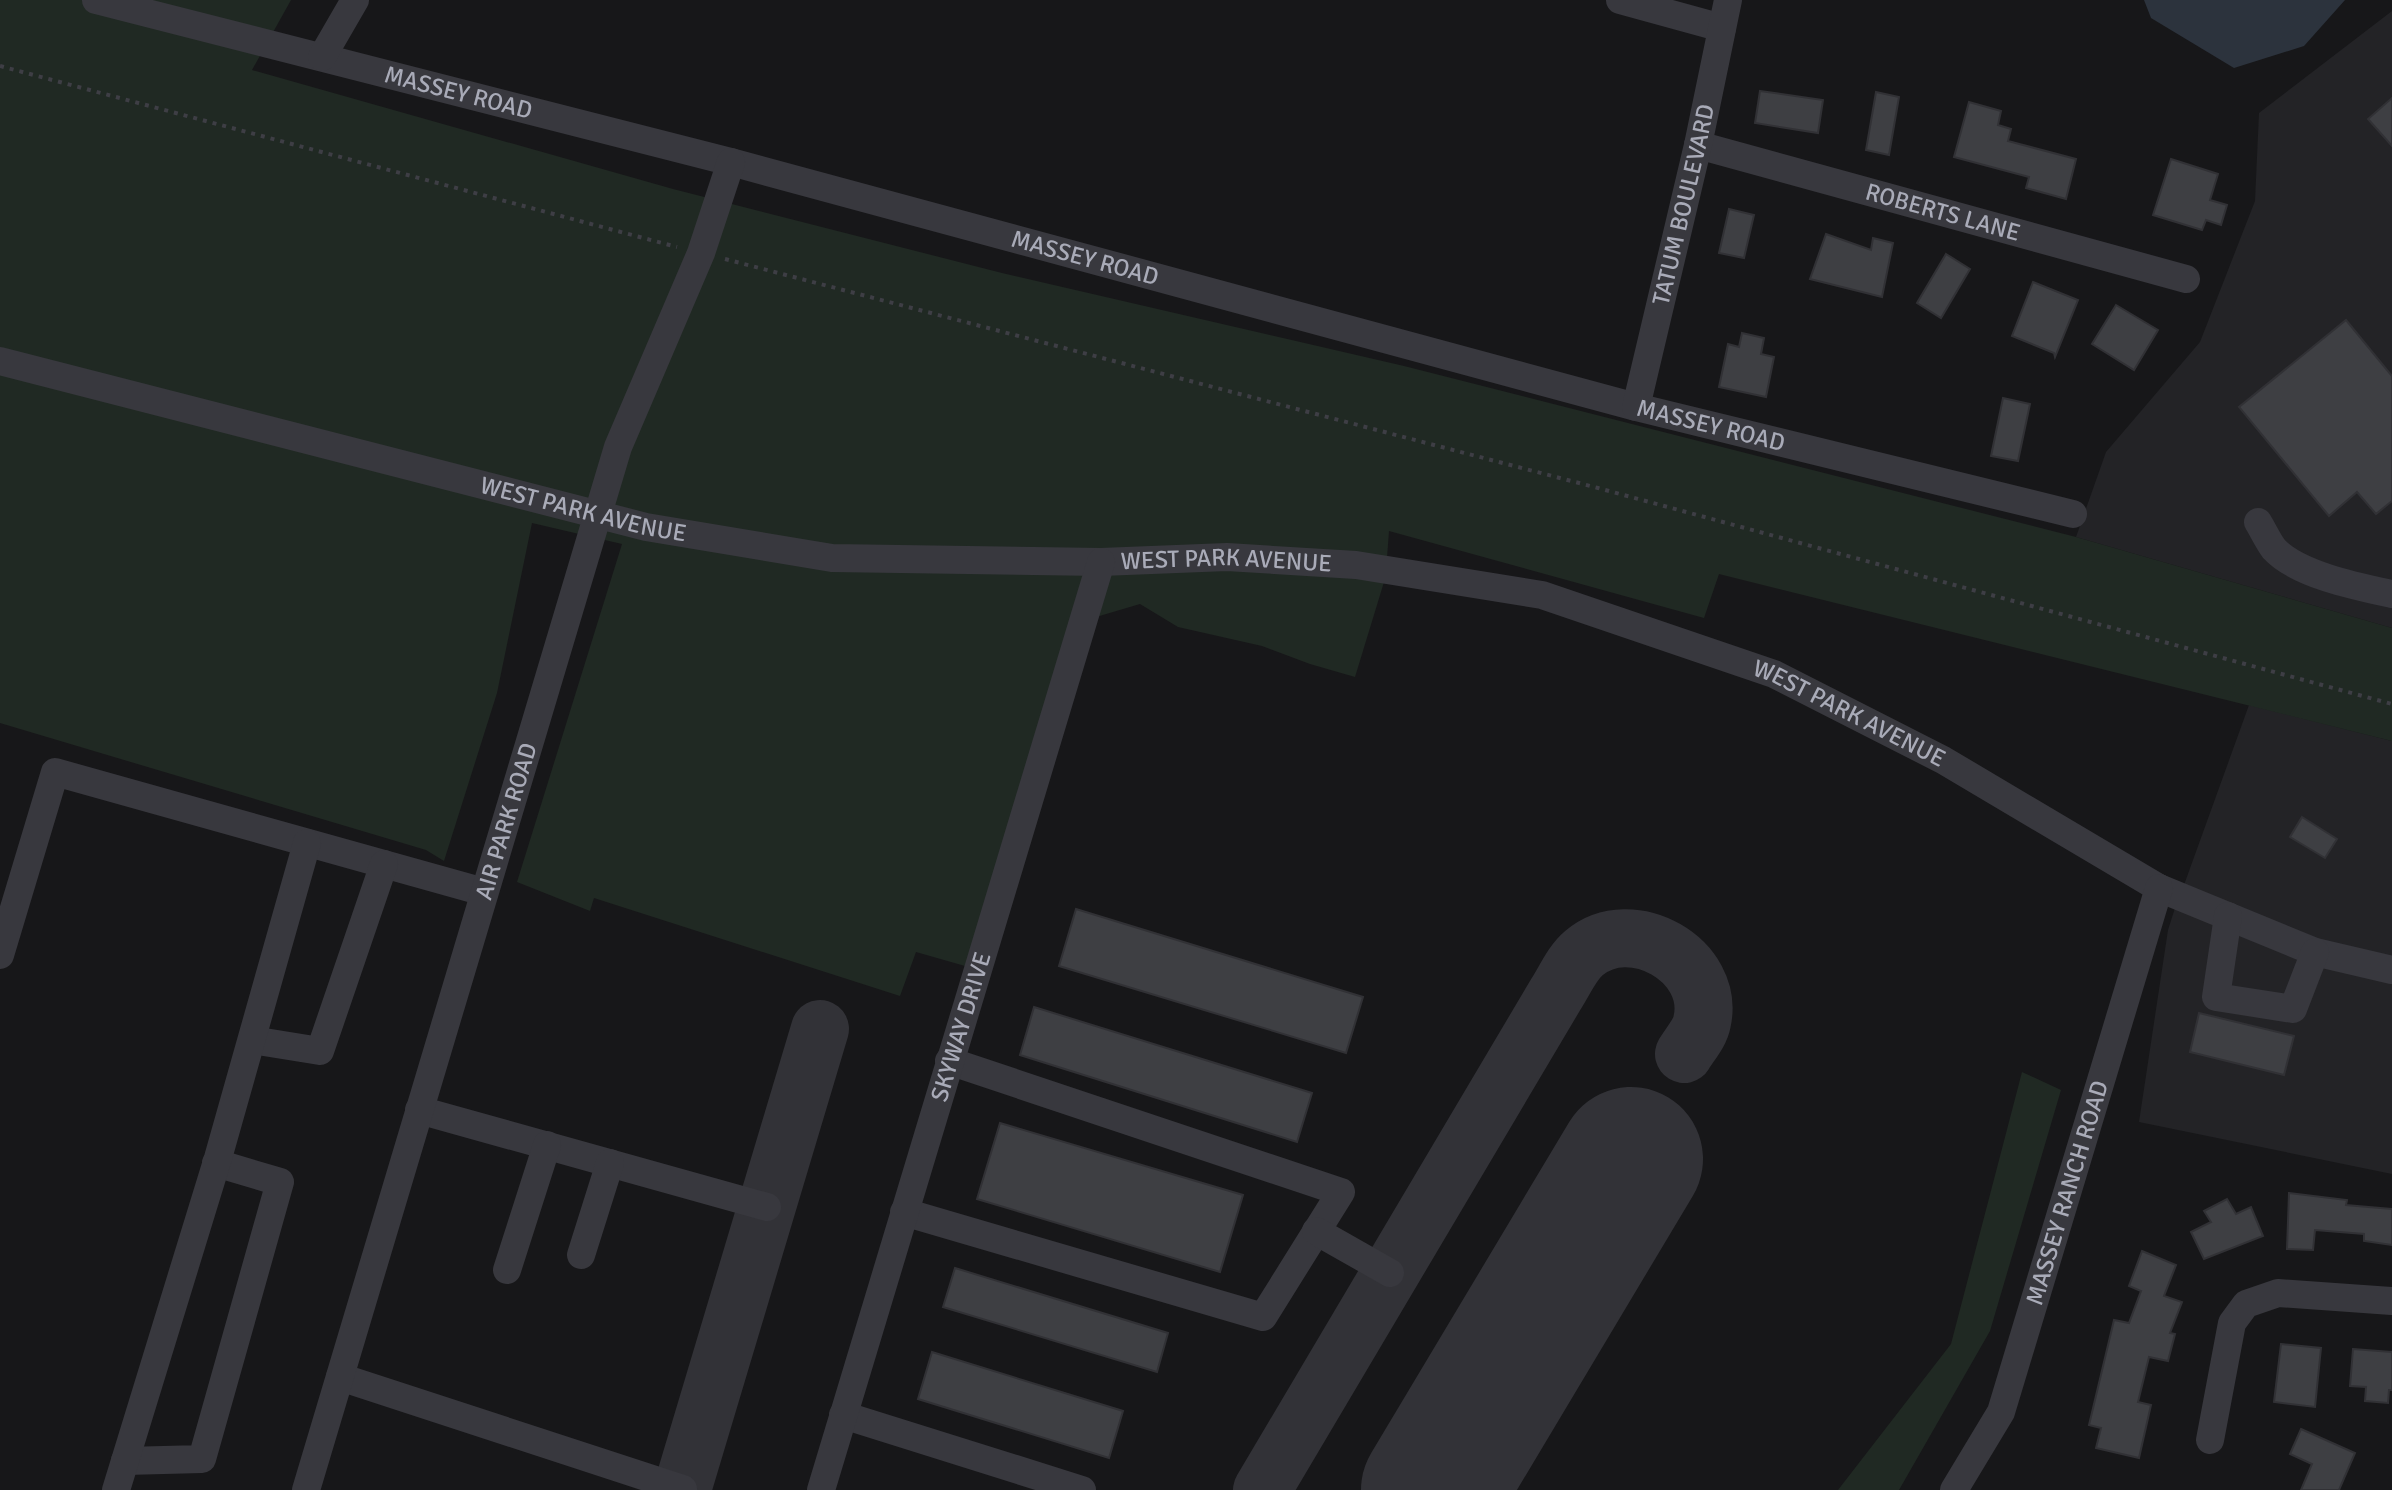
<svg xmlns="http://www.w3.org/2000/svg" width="2392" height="1490" viewBox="0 0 2392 1490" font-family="Signika,sans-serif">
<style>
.built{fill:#232326}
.green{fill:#202923}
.water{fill:#2c333d}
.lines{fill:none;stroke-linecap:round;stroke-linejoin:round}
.taxiway{stroke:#323237;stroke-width:58}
.runway{stroke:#323237;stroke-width:144}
.building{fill:#3e3f43;stroke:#313135;stroke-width:2}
.path{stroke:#3e3e45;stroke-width:4;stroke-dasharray:4 6;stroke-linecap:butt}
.minor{stroke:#38383e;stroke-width:28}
.labels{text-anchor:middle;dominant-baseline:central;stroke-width:7;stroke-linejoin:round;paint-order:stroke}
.street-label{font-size:24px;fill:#a9abb8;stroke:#121214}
</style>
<rect width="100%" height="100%" fill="#171719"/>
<!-- built -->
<g class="built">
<path d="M2392,11v617l-316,-91 30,-85 94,-110 55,-141 4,-88z"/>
<path d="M2249,705l143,36v217l-73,-18 -135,-55z"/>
<path d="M2175,908l217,75v191l-253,-52 29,-192z"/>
</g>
<!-- green -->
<g class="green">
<path d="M0,0h291l-39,70 421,119 329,84 402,93 672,171 316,91v113l-673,-167 -15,44 -315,-87 -2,27 -285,-9 -267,-2 -185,-32 -650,-167z"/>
<path d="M0,373l643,166 582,30 128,8 31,5 -29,95 -45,-13 -48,-18 -84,-19 -38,-23 -71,21 -97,343 -56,-16 -16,44 -306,-98 -4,13 -73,-29 105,-338 -90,-21 -35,170 -53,168 -18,-11 -426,-127z"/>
<path d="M2022,1072l39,18 -71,241 -91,159h-61l113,-146z"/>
</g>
<!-- water -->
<path class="water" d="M2144,0h201l-41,46 -70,22 -83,-50z"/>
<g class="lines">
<!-- taxiway -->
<g class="taxiway">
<path d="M682,1490l138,-461"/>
<path d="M1262,1490l294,-496c9,-14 16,-31 28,-41 47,-40 132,7 118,69 -2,11 -12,22 -18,32"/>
</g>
<!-- runway -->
<path class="runway" d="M1433,1490l198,-331"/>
</g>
<!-- building -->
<g class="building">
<path d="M1760,91l63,9 -5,33 -63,-10z"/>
<path d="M1876,92l23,5 -10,58 -23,-5z"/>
<path d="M2392,98v48l-24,-27z"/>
<path d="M1969,102l32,9 -3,14 13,4 -3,12 68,18 -10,40 -40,-11 3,-11 -75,-20z"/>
<path d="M2171,159l47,15 -8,26 17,5 -6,20 -15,-5 -4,10 -49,-15z"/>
<path d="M1729,209l25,6 -10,43 -25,-5z"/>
<path d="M1826,234l45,16 2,-12 20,5 -11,54 -72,-18z"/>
<path d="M1946,254l24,15 -29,49 -24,-15z"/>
<path d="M2033,282l45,18 -23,57 -1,-4 -42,-17z"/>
<path d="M2116,305l42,25 -24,40 -42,-26z"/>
<path d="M2346,320l46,56v125l-16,13 -19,-22 -28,24 -90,-109z"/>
<path d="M1742,333l22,5 -3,16 13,3 -8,40 -47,-10 9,-43 11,3z"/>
<path d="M2003,398l27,6 -12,57 -27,-5z"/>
<path d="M2302,817l35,22 -12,19 -35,-21z"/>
<path d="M1076,909l287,88 -17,56 -287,-87z"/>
<path d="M1034,1007l278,86 -15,49 -277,-87z"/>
<path d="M2199,1013l95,23 -10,39 -94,-23z"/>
<path d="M1000,1123l243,72 -23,77 -243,-73z"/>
<path d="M2289,1193l58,7 -1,5 46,4v36l-28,-4v-7l-49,-4 -2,20 -26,-1z"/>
<path d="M2227,1199l9,15 15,-7 12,29 -59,23 -13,-27 20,-10 -7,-11z"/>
<path d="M2142,1251l34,14 -12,31 18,6 -12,31 5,1 -7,27 -19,-4 -11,45 13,3 -12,53 -43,-10 5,-20 -12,-3 25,-105 15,3 12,-32 -12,-5z"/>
<path d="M955,1268l213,65 -11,39 -214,-65z"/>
<path d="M2281,1344l40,4 -6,59 -41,-5z"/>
<path d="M2353,1349l39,3v38h-3l-1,13 -23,-2 1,-14 -16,-1z"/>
<path d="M932,1352l191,59 -14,47 -191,-59z"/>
<path d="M2301,1429l54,24 -16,37h-38l11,-26 -22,-10z"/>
</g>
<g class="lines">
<!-- path -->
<g class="path">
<path d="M0,66l677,181"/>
<path d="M725,259l873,229 794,216"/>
</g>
<!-- minor -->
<g class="minor">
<path id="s1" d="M96,0l635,162 905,245 437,107"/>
<path d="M1620,0l102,28"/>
<path d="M322,57l33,-57"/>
<path id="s2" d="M1698,145l488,134"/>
<path id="s3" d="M0,361l646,166 186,31 269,4 126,-5 129,8 186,30 232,79 169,86 216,128 156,64 77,18"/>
<path id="s4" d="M1636,407l62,-262 30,-145"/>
<path d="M2258,522c5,8 10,19 16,27 24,26 85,38 118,45"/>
<path d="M2228,916l-12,81 77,12 22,-57"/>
<path d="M0,955l55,-183 429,120"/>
<path d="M252,1040l68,11 64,-187"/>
<path d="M419,1110l348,97"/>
<path d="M904,1212l359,105 78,-125 -392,-131"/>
<path d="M1316,1231l74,42"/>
<path d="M581,1255l29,-92"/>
<path d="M507,1270l40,-125"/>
<path d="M340,1377l343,112"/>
<path d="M843,1415l239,75"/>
<path d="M2210,1440l22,-117 14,-19 32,-11 114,8"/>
<path d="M125,1461l77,-2 78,-277 -64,-19"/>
<path d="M116,1490l102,-332 89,-315"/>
<path id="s5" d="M306,1490l312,-1043 83,-194 30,-91"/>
<path id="s6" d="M821,1490l280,-928"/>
<path id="s7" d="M1954,1490l47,-78 158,-524"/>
</g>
</g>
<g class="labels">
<!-- street labels -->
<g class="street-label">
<text stroke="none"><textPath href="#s1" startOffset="374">MASSEY ROAD</textPath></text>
<text stroke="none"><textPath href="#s4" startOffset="208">TATUM BOULEVARD</textPath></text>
<text stroke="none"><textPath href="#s2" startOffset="254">ROBERTS LANE</textPath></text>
<text stroke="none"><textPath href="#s1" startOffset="1022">MASSEY ROAD</textPath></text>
<text stroke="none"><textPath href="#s1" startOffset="1670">MASSEY ROAD</textPath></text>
<text stroke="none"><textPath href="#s3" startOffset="602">WEST PARK AVENUE</textPath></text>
<text stroke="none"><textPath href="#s3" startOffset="1250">WEST PARK AVENUE</textPath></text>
<text stroke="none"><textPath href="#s3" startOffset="1898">WEST PARK AVENUE</textPath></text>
<text stroke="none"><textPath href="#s5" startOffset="698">AIR PARK ROAD</textPath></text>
<text stroke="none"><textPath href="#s6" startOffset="484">SKYWAY DRIVE</textPath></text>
<text stroke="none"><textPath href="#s7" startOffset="320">MASSEY RANCH ROAD</textPath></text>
</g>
</g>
</svg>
